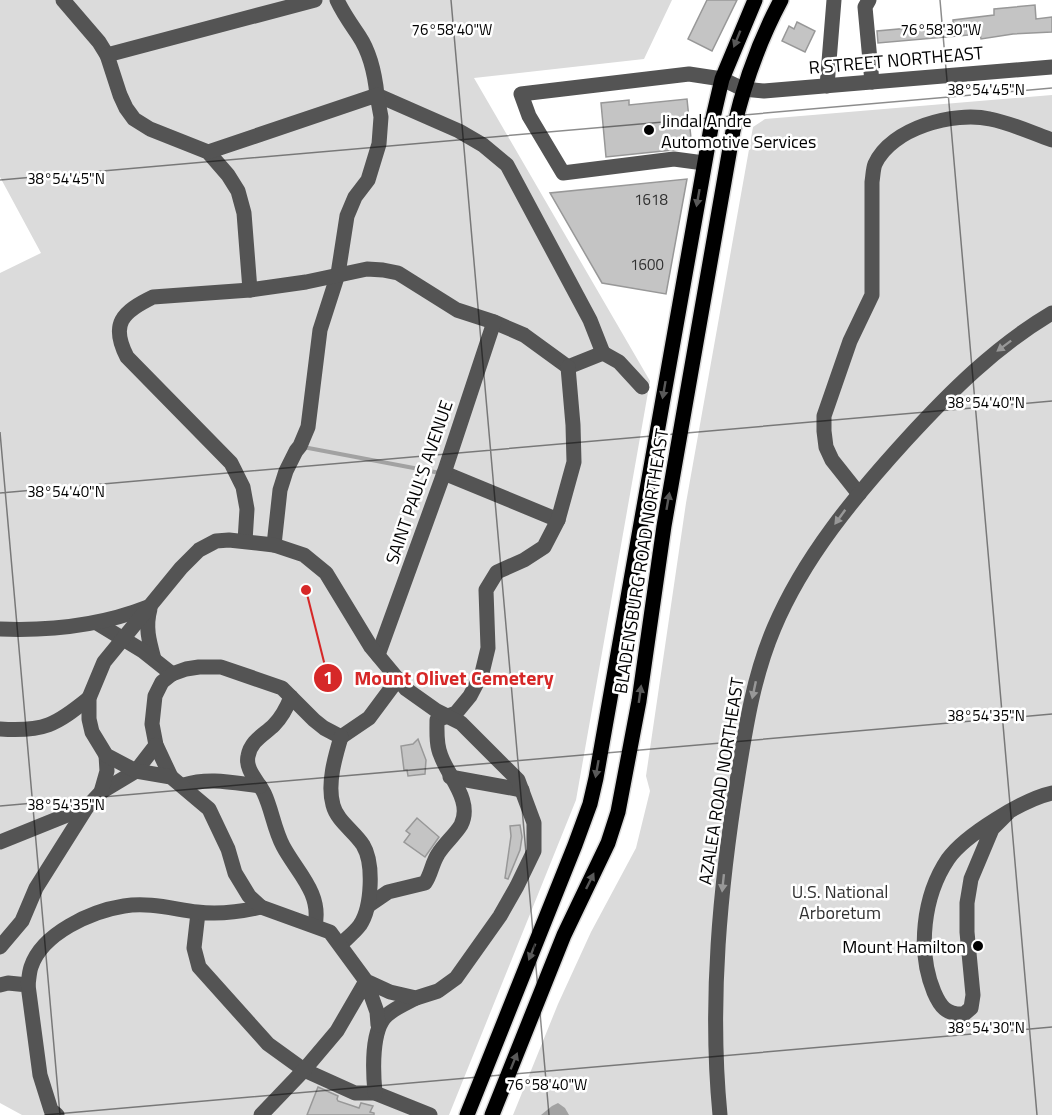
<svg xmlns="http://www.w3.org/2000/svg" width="1052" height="1115" viewBox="0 0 1052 1115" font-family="'Titillium Web',sans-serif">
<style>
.green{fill:#dbdbdb}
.water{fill:#a2a2a2}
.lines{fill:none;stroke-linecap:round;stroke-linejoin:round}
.stream{stroke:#a2a2a2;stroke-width:4}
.building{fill:#c4c4c4;stroke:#989898;stroke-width:1.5}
.major-casing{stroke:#dbdbdb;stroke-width:18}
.minor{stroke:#545454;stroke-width:15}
.major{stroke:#000;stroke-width:15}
.oneway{fill:#595959}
.oneway2{fill:#989898}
.ticks{fill:none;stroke:#000;stroke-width:1.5;stroke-opacity:0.45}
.poi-dot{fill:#000;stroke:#fff;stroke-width:2}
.labels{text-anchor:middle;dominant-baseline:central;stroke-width:5;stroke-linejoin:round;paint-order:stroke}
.number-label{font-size:15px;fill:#313131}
.street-label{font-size:18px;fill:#000;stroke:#fff}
.poi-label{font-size:18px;fill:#000;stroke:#fff;text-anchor:start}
.park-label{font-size:18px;fill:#323232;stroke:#fff}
.ticks-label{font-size:15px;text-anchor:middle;fill:#000;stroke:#fff;stroke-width:5;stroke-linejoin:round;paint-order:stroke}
.leader{fill:none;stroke:#d62828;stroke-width:2}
.callout-dot{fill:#d62828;stroke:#fff;stroke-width:2}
.mark-label{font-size:18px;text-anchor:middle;font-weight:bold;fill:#fff}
.callout-label{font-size:20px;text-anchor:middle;font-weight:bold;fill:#d62828;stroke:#fff;stroke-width:5;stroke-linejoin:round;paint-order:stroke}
</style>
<rect width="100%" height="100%" fill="#fff"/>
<!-- green -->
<g class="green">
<path d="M0,0h672l-28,59 -170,19 176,303 -74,419 -127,315h-427l-22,-12v-830l41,-20 -41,-76z"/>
<path d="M1052,95v1020h-539l45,-111 33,-72 45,-84 14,-57 -4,-15 40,-273 67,-376 12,-8z"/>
</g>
<!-- water -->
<path class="water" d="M558,1103l7,5 4,7h-28l11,-9z"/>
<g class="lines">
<!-- stream -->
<path class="stream" d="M303,447l137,26"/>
</g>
<!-- building -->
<g class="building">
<path d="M707,0h30l-25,51 -24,-12z"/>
<path d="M1035,5l1,14 16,-2v15l-39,2 -32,5 -1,-5 -102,9 -1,-12 76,-7v-4l41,-5v-6z"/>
<path d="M797,22l18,9 -10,21 -23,-11 7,-15 5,3z"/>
<path d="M687,99l5,49 -86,9 -5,-54 28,-3v5z"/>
<path d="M687,179l-21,115 -64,-11 -52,-90z"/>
<path d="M418,739l8,21 -1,14 -17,2 -1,-6h-3l-3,-24 12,-2z"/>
<path d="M417,818l22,19 -14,20 -21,-15 6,-8 -4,-3z"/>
<path d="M520,825l2,12 -2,13 -12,29 -3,-1 6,-42 -1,-10z"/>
<path d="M318,1087l20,9 -1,3 1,2 21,7 2,-5 12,3 -3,6 4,1v2h-67z"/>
</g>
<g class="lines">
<!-- major casing -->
<g class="major-casing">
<g id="major">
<path d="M467,1115l108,-270 15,-41 6,-26 116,-656 10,-43 33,-79"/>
<path d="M492,1115l72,-180 44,-92 10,-31 21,-111 25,-175 69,-395c11,-48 25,-88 48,-131"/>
</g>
</g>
<!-- minor -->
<g class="minor">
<path d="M63,0l36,42 8,13 13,40 6,13 8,11 16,10 58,23 20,23 10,16 6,22 6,77"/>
<path d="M337,0c6,13 14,24 22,36 12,18 16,39 18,59l82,36 24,14 24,20 83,155 13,33"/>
<path d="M869,0l-4,7 7,75"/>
<path d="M107,55l208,-55"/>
<path d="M827,86l7,-86"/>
<path d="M208,152l169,-57 4,22 -2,27 -11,36 -13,17 -8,19 -9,58 -18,56 -12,97 -8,19 -4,5 -10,20 -6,19 -6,55"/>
<path d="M704,163l-30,-4 -111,14 -34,-57 -8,-22 168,-20 33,5 21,10 21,2 288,-24"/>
<path d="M568,367l35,-14 16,9 23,25"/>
<path d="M444,473l114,47"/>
<path d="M859,494l-27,-34 -6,-13 -2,-16v-15l26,-75 22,-46v-113c1,-6 1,-13 3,-18 16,-36 79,-53 115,-45 21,4 42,14 62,21"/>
<path d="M245,541l2,-32 -4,-22 -12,-24 -104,-106c-17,-33 -5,-45 26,-60l97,-7 56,-8 61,-13 16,1 15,3 59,37 37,12 30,13 44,32"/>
<path d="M150,609c-5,18 -1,32 4,50"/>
<path d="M97,623l46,28 29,23"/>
<path d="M0,629c51,2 100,-3 148,-22"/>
<path d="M378,655l66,-182 50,-151"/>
<path d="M291,697c-4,10 -9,20 -17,28 -10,10 -23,15 -26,31 -3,14 10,25 16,37 8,17 10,36 19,53 13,25 39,47 32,79"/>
<path d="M0,729c44,3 56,-4 89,-31"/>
<path d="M341,737l28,-19 29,-39"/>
<path d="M171,777l-15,-32 -4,-21 3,-28 7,-14 10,-8 14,-5 13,-2h22l61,21 32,32 10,8 17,9"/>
<path d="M450,777l72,13"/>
<path d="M184,785c25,-8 50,-2 76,1"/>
<path d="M101,792l35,-21 20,-26"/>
<path d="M1008,813l-16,16 -21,50 -4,24v29l6,63 -2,13 -7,6c-18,1 -24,-8 -30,-22 -17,-41 -11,-96 14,-133 17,-24 76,-60 104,-66"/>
<path d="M0,842l87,-35"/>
<path d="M369,905l19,-13 37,-9c6,-8 7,-20 13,-29 6,-10 17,-19 23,-29 12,-24 -12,-47 -20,-69 -5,-11 -4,-24 -4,-36l19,-7 14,-17 12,-23 6,-25 -2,-58 11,-18 27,-12 20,-13 14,-27 16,-58 -1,-37 -5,-58"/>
<path d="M198,913l-4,35 5,19 69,77 36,26 51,23h20l55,22"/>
<path d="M341,944c6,-6 14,-12 19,-19 12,-18 14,-62 3,-80 -9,-14 -26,-24 -30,-40 -6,-21 2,-48 8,-68"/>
<path d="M0,947l22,-26 14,-33 51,-81 14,-15 6,-21 -1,-16"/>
<path d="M0,985l8,-2 20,2 12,90 11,35 6,5"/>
<path d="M28,985c1,-6 1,-12 3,-18 11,-34 61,-56 93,-61 25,-4 49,3 73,6 22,3 43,0 64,-5"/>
<path d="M375,1093c-2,-21 -4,-64 12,-78 8,-7 20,-12 29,-17"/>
<path d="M261,1115l43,-45 33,-39 29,-50 24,11 26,6 22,-7 18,-13 44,-62 17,-30 17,-35v-28l-16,-43 -57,-57 -24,-12 -31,-22 -35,-42 -45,-74 -22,-18 -30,-10 -45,-5 -13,1 -17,9 -18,18 -77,94 -15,36v21l3,13 14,23 30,16 35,6 38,32 19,40 7,24 14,23 12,11 69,25 36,49 11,31 1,13"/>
<path d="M720,1115c-11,-113 0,-228 18,-340 8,-50 16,-100 36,-147 30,-71 81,-132 132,-188 44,-48 90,-94 146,-127"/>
</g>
<!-- major -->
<use href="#major" class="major"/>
</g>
<!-- one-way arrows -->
<defs><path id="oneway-solid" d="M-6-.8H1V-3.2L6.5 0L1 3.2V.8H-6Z" transform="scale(1.5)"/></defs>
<g class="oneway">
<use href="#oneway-solid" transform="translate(737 39) rotate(112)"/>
<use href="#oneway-solid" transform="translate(698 198) rotate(100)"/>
<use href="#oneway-solid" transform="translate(664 390) rotate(100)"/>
<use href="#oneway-solid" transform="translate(668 501) rotate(-80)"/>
<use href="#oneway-solid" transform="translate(640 694) rotate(-82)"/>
<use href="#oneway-solid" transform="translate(597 769) rotate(100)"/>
<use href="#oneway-solid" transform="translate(590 881) rotate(-64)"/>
<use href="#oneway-solid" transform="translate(532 952) rotate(112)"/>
<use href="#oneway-solid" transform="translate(514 1061) rotate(-68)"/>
</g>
<g class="oneway2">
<use href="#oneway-solid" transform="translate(1004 346) rotate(143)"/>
<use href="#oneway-solid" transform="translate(840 517) rotate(126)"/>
<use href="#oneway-solid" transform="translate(754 690) rotate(102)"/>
<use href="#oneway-solid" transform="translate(723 883) rotate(96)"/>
</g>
<!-- ticks -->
<path class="ticks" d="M451,0l98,1115M940,0l97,1115M0,180l1052,-92M0,432l60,683M0,493l1052,-92M0,806l1052,-92M44,1115l1008,-88"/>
<!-- markers -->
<g class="poi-dot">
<circle cx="649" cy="130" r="6"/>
<circle cx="978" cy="946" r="6"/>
</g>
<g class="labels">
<!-- number labels -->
<g class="number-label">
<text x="651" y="199">1618</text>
<text x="647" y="264">1600</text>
</g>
<!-- street labels -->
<g class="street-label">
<text transform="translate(896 60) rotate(-5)">R STREET NORTHEAST</text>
<text transform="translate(419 482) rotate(-71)">SAINT PAUL'S AVENUE</text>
<text transform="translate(641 561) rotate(-81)">BLADENSBURG ROAD NORTHEAST</text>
<text transform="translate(721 781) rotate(-81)">AZALEA ROAD NORTHEAST</text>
</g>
<!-- poi labels -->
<g class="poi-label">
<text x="661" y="120">Jindal Andre<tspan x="661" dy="21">Automotive Services</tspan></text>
<text x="966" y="946" text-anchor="end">Mount Hamilton</text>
</g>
<!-- park labels -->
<g class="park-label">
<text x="840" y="891">U.S. National<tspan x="840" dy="21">Arboretum</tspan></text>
</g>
</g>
<g class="ticks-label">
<text x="452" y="35">76°58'40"W</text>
<text x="941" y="35">76°58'30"W</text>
<text x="986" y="95">38°54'45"N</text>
<text x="66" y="184">38°54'45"N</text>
<text x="986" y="408">38°54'40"N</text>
<text x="66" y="497">38°54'40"N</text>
<text x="986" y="721">38°54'35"N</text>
<text x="66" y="810">38°54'35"N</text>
<text x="986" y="1033">38°54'30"N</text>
<text x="547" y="1090">76°58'40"W</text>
</g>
<!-- callouts -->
<path class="leader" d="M306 590L328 678"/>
<g class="callout-dot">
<circle cx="306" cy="590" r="6"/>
<circle cx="328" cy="678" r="15"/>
</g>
<g class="mark-label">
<text x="328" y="684">1</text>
</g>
<g class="callout-label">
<text x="454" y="685">Mount Olivet Cemetery</text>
</g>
</svg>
